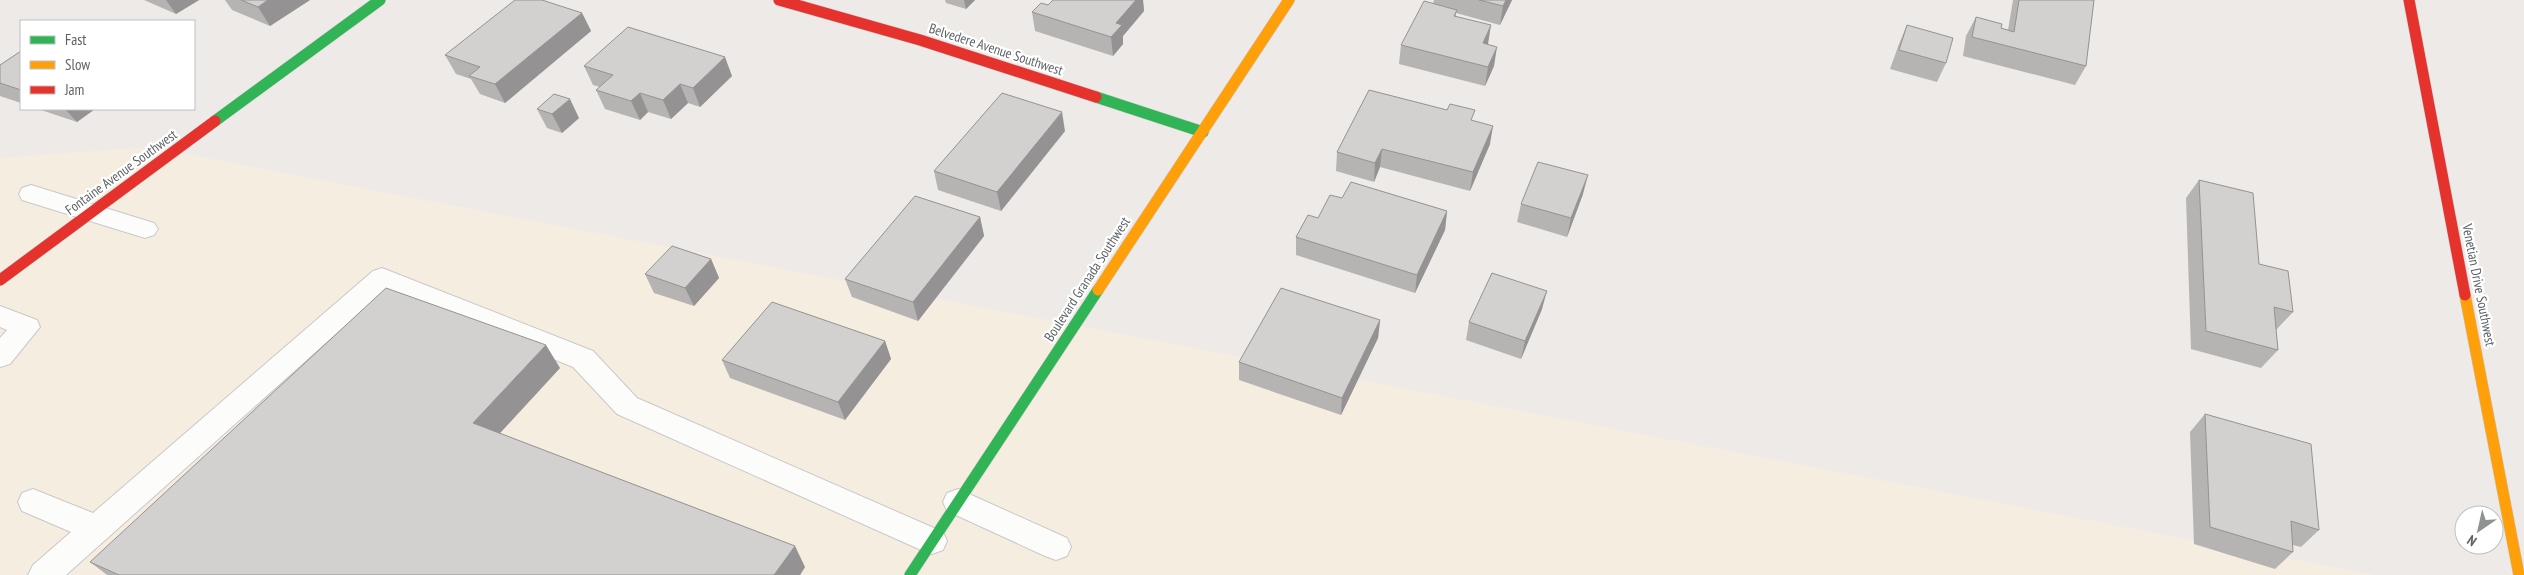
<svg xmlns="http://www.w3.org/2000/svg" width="2524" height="575" viewBox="0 0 2524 575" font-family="'PT Sans Narrow',sans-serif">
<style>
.commercial{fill:#f6ede1}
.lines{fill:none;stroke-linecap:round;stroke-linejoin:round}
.lane-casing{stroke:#c9c8c8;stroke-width:2}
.fast-casing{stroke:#c9c9c9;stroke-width:12}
.slow-casing{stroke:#c9c9c9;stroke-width:12}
.jam-casing{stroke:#c9c9c9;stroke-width:12}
.lane{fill:#fcfcfb;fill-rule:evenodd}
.fast{stroke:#30b455;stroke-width:11}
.slow{stroke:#ff9f0a;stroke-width:11}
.jam{stroke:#e5322d;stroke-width:11}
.wall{fill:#b5b4b3}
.shaded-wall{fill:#949292}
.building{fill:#d3d1d0;stroke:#949292}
.labels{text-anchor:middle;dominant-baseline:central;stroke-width:4.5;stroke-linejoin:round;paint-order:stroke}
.street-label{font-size:14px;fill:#5d6265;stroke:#fff}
</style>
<rect width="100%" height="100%" fill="#edeae7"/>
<!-- commercial -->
<path class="commercial" d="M149,147l2225,428h-2374v-417z"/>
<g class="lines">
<!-- lane casing -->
<g class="lane-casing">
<g id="lane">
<path d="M31,185l123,38 4,6 -4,6 -9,3 -123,-38 -3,-6 3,-6z"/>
<path d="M382,268l211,83 44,47 306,134 4,9 -4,9 -11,4 -11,-4 -304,-136 -44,-47 -188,-77 -319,285h-38l5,-10 38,-33 -49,-21 -4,-9 4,-9 11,-4 60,24 280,-242z"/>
<path d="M0,306l37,14 3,7 -30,37 -10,3v-29l7,-8 -7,-3z"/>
<path d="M958,489l109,49 4,9 -4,9 -11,4 -11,-4 -98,-45 -4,-9 4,-9z"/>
</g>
</g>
<!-- fast casing -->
<g class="fast-casing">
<g id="fast">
<path d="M1096,97l107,35"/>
<path d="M215,121l165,-121"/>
<path d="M910,575l188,-285"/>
</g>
</g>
<!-- slow casing -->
<g class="slow-casing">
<g id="slow">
<path d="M1098,290l191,-290"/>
<path d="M2465,295l54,280"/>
</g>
</g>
<!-- jam casing -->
<g class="jam-casing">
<g id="jam">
<path d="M779,0l141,40 176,57"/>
<path d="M2409,0l56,295"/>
<path d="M0,280l215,-159"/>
</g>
</g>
<!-- lane -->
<use href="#lane" class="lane"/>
<!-- fast -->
<use href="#fast" class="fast"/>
<!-- slow -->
<use href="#slow" class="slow"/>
<!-- jam -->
<use href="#jam" class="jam"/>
</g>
<!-- wall -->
<g class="wall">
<path d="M144,0h55l-23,14z"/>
<path d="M225,0h85l-40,26 -38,-16z"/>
<path d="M945,0h30l-9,9 -20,-6z"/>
<path d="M1053,0h90l1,11 -21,25v8l-10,12 -78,-25 -3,-19 16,-7z"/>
<path d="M1434,0h78l-12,25 -44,-12v3l32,28 6,22 -9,20 -86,-22 2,-19 32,-41z"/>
<path d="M2013,0h81l-8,66 -11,19 -112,-29 3,-20 10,-19 25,11 7,2z"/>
<path d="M582,13l9,18 -86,72 -25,-9 -9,-15 -15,-5 -11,-19z"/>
<path d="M1907,25l39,38 -9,19 -47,-13 9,-25z"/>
<path d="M21,51v52l-21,-7v-31z"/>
<path d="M584,66l148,10 -32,31 -12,-4 -17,16 -23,-7 -8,8 -35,-11 -9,-19 4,-3 -7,-2z"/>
<path d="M38,109h57l-18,13z"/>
<path d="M537,109l42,9 -17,15 -15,-5z"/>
<path d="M1473,121l17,23 -20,47 -90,-24 -6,15 -38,-11 1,-19z"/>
<path d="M1065,131l-64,80 -63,-21 -4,-19z"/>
<path d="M2199,180l94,132 -17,18 2,20 -17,18 -70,-19 -5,-151z"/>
<path d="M1583,194l-16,43 -50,-15 4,-18z"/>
<path d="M1342,198l105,13 -2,19 -30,63 -119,-38v-18l22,-19z"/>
<path d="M980,217l4,19 -66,85 -66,-24 -7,-18z"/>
<path d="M711,259l8,19 -25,28 -40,-13 -9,-19z"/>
<path d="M1542,309l-21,50 -55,-19 3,-18z"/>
<path d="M1380,320l-2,18 -37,77 -102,-35v-18z"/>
<path d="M885,341l6,18 -46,61 -115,-42 -8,-18z"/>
<path d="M560,368l-60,65 305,134 -5,8h-693l-17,-13z"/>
<path d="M2205,414l114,116 -18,17 -8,-2v7l-18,17 -81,-25 -4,-112z"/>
</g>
<!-- shaded-wall -->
<g class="shaded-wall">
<path d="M166,0h33l-23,14z"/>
<path d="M268,0h42l-40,26 -12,-19z"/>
<path d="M964,0h11l-9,9z"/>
<path d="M1136,0h7l1,11 -21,25v8l-10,12 -2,-19 5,-14z"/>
<path d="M1506,0h6l-12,25 3,-19z"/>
<path d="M582,13l9,18 -86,72 -10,-19z"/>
<path d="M1491,25l-3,19 -8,18 3,-19z"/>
<path d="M1497,47l-3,19 -9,20 3,-19z"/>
<path d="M725,57l7,19 -32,31 -7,-19z"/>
<path d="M680,84l8,19 -17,16 -8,-19z"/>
<path d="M640,93l8,19 -8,8 -9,-19z"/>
<path d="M570,99l9,19 -17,15 -10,-19z"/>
<path d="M65,109h30l-18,13z"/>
<path d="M1062,112l3,19 -64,80 -4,-19z"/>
<path d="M1493,126l-3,18 -20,47 3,-19z"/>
<path d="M1382,149l-2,18 -6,15 1,-19z"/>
<path d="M1588,175l-5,19 -16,43 4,-19z"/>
<path d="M1447,211l-2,19 -30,63 2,-18z"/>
<path d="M980,217l4,19 -66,85 -5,-19z"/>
<path d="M711,259l8,19 -25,28 -9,-18z"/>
<path d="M1547,291l-5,18 -21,50 4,-18z"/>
<path d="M1380,320l-2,18 -37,77 1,-17z"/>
<path d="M885,341l6,18 -46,61 -7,-18z"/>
<path d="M546,345l14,23 -71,77 -16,-22z"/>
<path d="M795,546l10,21 -5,8h-26z"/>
</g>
<!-- building -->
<g class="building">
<path d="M241,0h27l-10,7z"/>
<path d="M515,0h27l40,13 -87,71 -26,-8 11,-9 -35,-12z"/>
<path d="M1053,0h83l-20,23 6,2 -11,12 -79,-25 9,-9 7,2z"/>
<path d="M1479,0h27l-3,6z"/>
<path d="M2019,0h75l-8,66 -114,-29 4,-20 26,7 -1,4 13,4z"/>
<path d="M1424,1l33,9 -3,6 37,9 -8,18 14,4 -9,20 -87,-22z"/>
<path d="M1907,25l46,13 -7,25 -47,-13z"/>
<path d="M628,27l97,30 -32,31 -13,-4 -17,16 -23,-7 -9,8 -35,-11 17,-15 -29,-9z"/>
<path d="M21,51v39l-21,-7v-18z"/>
<path d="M1369,90l78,20 3,-6 25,6 -4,10 22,6 -20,46 -91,-23 -7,14 -38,-11z"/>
<path d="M1002,93l60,19 -65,80 -63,-21z"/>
<path d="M554,94l16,5 -18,15 -15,-5z"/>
<path d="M1538,162l50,13 -17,43 -50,-14z"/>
<path d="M2199,180l54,13 6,71 29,7 5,41 -19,-5 4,43 -72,-19z"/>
<path d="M1351,182l96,29 -30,64 -121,-38 12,-22 10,3 12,-23 12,3z"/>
<path d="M915,196l65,21 -67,85 -68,-23z"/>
<path d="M672,246l39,13 -26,29 -40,-14z"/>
<path d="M1492,273l55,18 -22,50 -56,-19z"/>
<path d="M386,288l160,57 -73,78 322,123 -21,29h-655l-29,-13z"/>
<path d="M1281,288l99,32 -38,78 -103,-36z"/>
<path d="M772,302l113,39 -47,61 -116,-42z"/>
<path d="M2205,414l106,30 8,86 -28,-9 2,31 -83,-25z"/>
</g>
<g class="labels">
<!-- street labels -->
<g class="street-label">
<text transform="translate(996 49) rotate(18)">Belvedere Avenue Southwest</text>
<text transform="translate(121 172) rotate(-36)">Fontaine Avenue Southwest</text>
<text transform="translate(1087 279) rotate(-57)">Boulevard Granada Southwest</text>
<text transform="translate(2479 285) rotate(79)">Venetian Drive Southwest</text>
</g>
</g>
<!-- legend -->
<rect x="20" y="20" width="175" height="90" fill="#ffffff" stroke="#bec0c1"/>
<rect x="30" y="36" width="25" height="8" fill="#30b455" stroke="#bec0c1"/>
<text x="65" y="45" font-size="15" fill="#5d6265">Fast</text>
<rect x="30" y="61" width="25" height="8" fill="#ff9f0a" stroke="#bec0c1"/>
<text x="65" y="70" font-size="15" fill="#5d6265">Slow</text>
<rect x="30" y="86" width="25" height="8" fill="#e5322d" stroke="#bec0c1"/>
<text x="65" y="95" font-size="15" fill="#5d6265">Jam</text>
<!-- north arrow -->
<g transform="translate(2479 530) rotate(214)"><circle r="24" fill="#ffffff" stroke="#bec0c1"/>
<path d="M0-4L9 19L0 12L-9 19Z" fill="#8f9292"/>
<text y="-8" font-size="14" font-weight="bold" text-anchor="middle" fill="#5d6265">N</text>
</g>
</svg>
